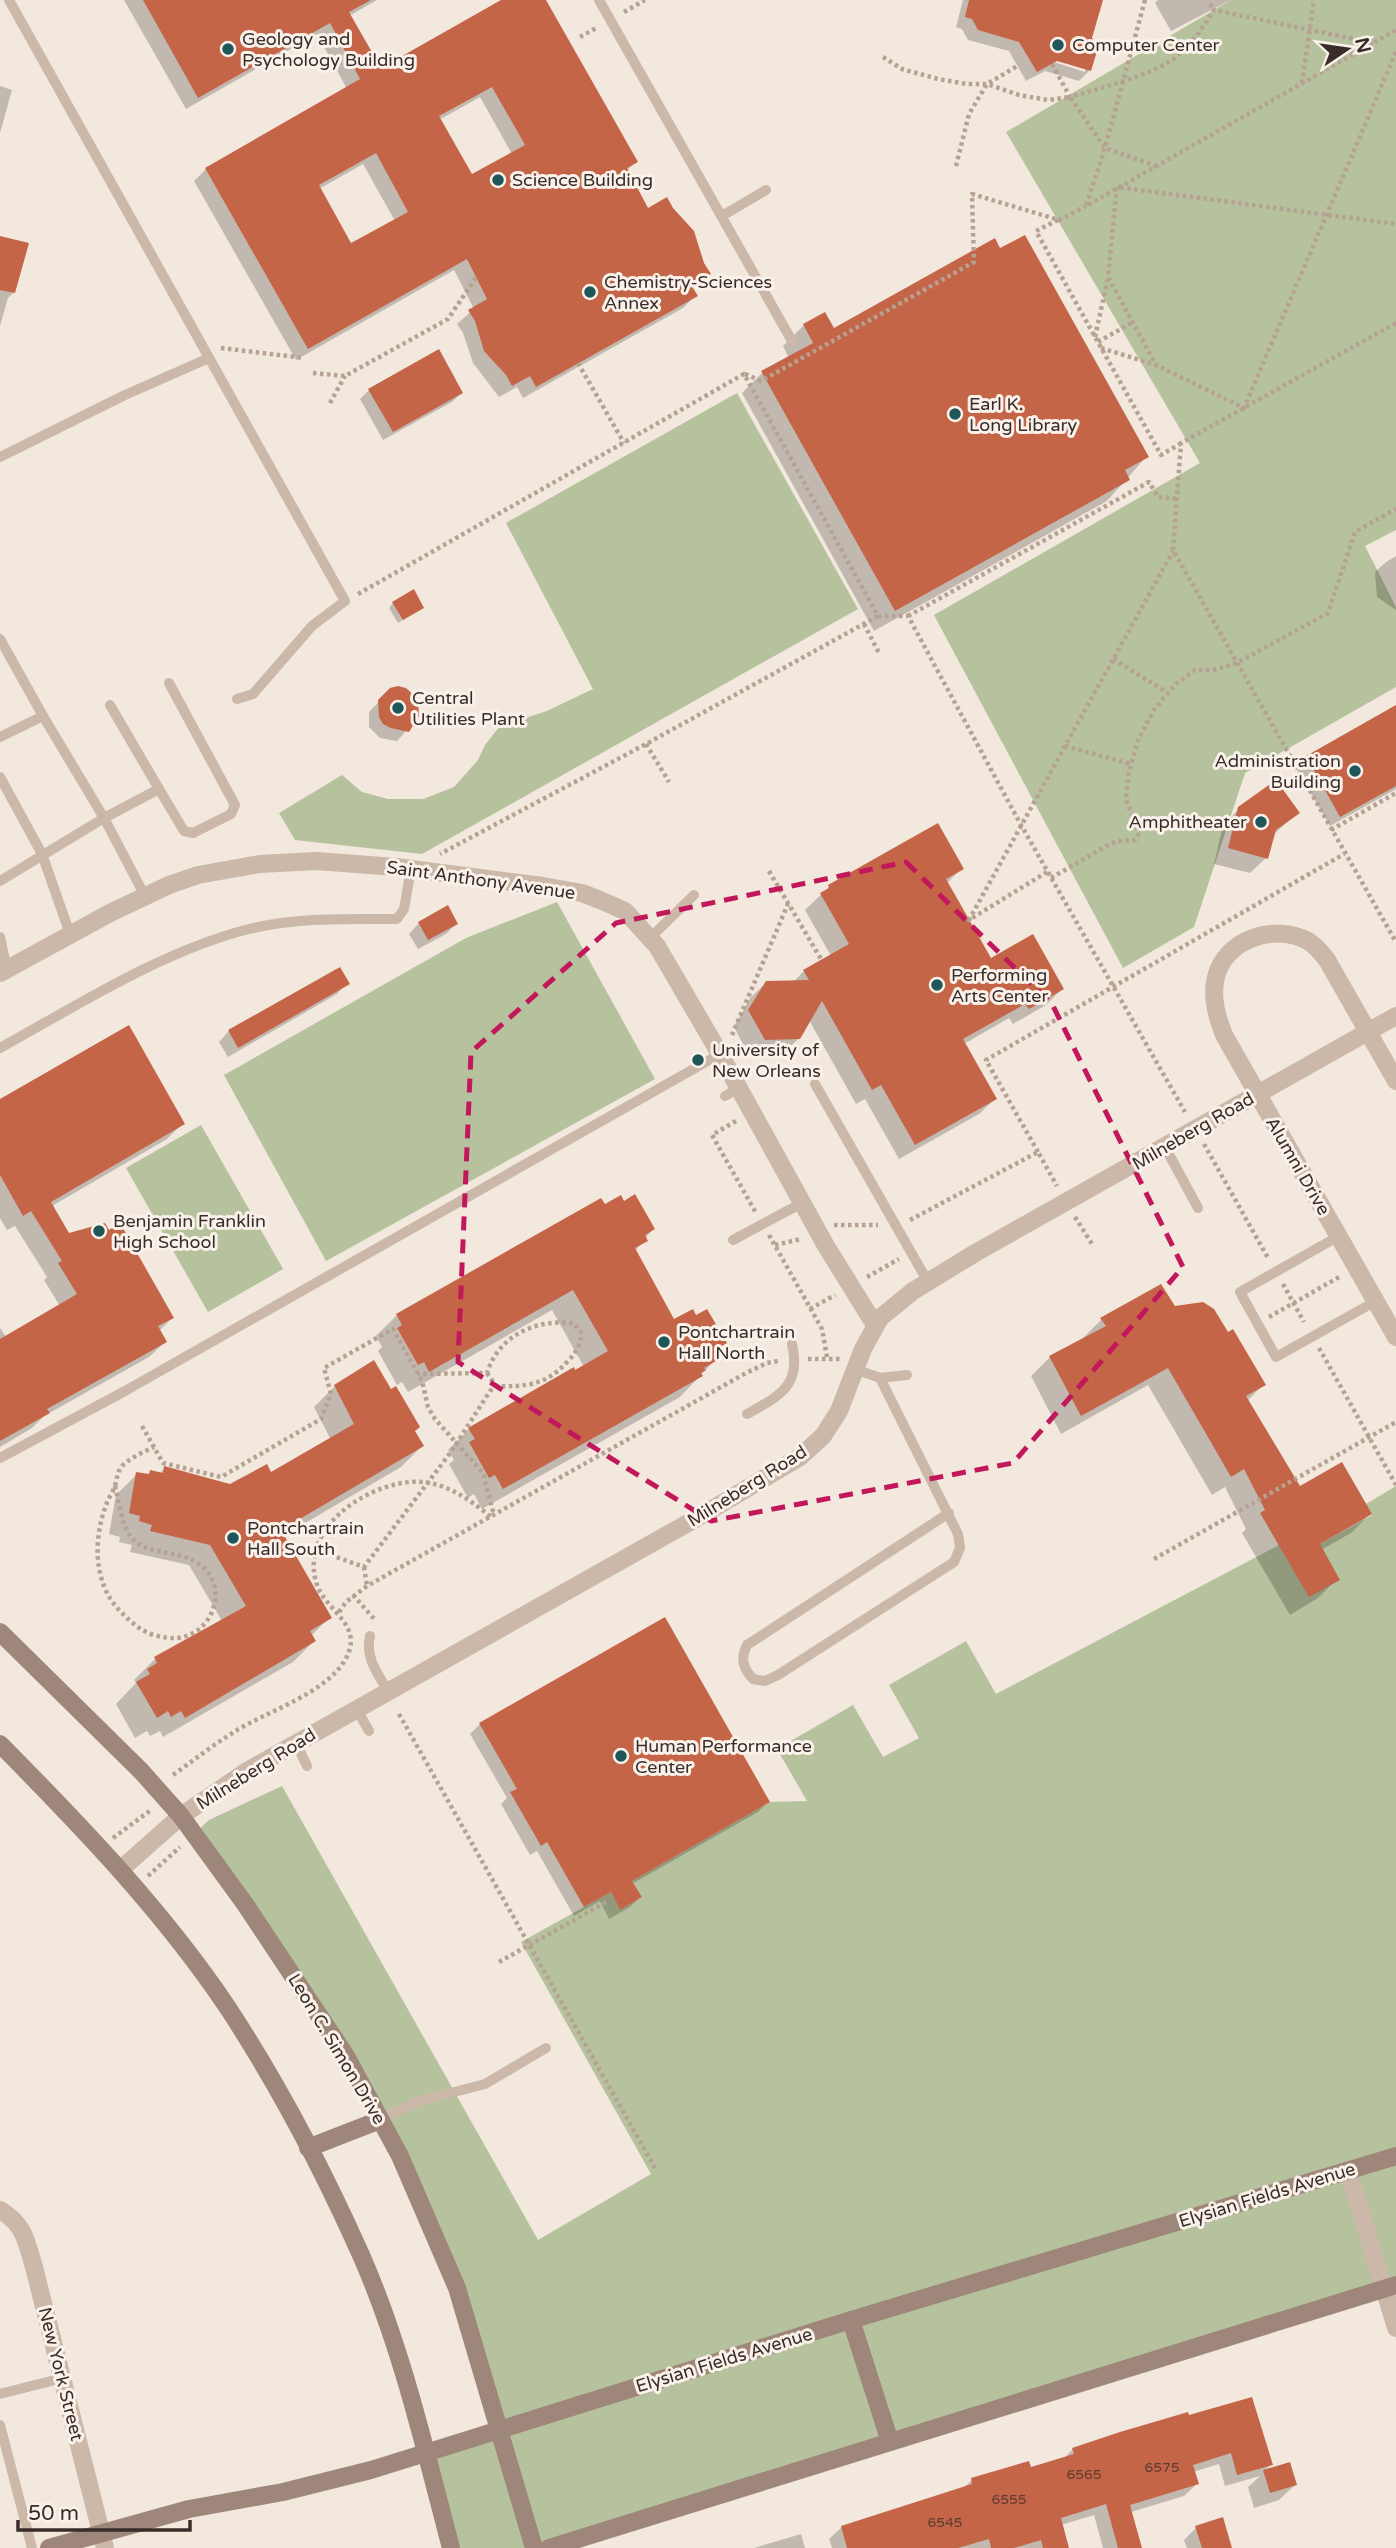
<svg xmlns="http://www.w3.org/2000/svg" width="1396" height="2548" viewBox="0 0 1396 2548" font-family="'Varela Round',sans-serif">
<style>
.green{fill:#b6c19d}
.shadow{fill:#0003;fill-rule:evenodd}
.building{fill:#c56548;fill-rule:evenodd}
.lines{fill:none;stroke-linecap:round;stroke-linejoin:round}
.path{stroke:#b6a293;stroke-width:4.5;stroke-dasharray:3.5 3.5;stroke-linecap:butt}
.lane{stroke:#cbb8a9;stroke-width:10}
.street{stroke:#cbb8a9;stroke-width:18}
.secondary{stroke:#9e877a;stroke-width:18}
.marked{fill:none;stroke:#c2185b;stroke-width:5;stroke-dasharray:14 9;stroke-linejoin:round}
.poi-dot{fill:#1e5659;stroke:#faf2ea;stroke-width:2.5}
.labels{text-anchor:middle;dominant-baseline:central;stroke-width:6;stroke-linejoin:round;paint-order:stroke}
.number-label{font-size:14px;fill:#5b3b31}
.poi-label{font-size:18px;fill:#382d29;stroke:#faf2ea;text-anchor:start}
.street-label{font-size:18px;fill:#382d29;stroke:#faf2ea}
</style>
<rect width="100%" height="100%" fill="#f2e8dd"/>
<!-- green -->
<g class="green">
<path d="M1231,0h165v530l-31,16 31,61v80l-151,86 -51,154 -71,41 -189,-353 266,-152 -194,-331z"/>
<path d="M737,393l121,216 -436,245 -127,-14 -16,-27 63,-38 20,17 26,7h35l31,-12 24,-27 7,-15 15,-19 47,-15 46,-22 -87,-166z"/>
<path d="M557,902l98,177 -329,182 -102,-186 242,-137z"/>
<path d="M201,1125l82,144 -75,43 -82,-144z"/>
<path d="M1396,1486v799l-847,263h-98l-25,-95 73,-22 -42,-143 -57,-132 -206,-322 15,-14 73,-34 256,454 113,-66 -130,-232 90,-50 9,18 22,-13 -10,-16 138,-79 37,-1 -30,-52 76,-44 30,52 36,-19 -30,-53 77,-44 30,53 283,-149 41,-1 52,-29 -6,-11z"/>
</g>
<!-- shadow -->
<g class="shadow">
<path d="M124,0h253l-28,16 31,54 124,-70h40l92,162 -10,9 22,40 54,53 6,10 -17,15 4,7 -12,12 -160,90 -6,-11 -18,10 -26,-34 -10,-30 -6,-9 17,-15 -20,-39 -158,90 -102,-179 12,-12 141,-80 -30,-55 -131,75zM480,97l32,57 -41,23 -32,-57zM363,164l32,57 -45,24 -31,-56z"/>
<path d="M963,0h138l-11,38 6,10 -7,23 -10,10 -34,-10 -19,10 -17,-30 -41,-11 -6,-11 -6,-2zM1049,57l36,11v4l-37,-12z"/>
<path d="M1158,0h73l-60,31 -16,-28z"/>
<path d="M0,86l12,4 -12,43z"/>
<path d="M0,237l14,55 -6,6 -8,28z"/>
<path d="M804,325l342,132 -39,44 -233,130 -132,-238 20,-20 27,-15 -6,-12z"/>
<path d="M369,390l92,3 -9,9 -69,38 -23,-41z"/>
<path d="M1396,556v54l-19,-13 -2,-25 11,-10z"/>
<path d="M393,603l29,4 -24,16 -9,-15z"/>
<path d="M390,690l17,40 -10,11 -17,-3 -11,-11v-15z"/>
<path d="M1396,707v82l-66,37 -34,-58 11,-10z"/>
<path d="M1239,809l58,4 -24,22 -7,23 -16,15 -36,-9 9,-39z"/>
<path d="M962,868l-15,15 43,78 72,28 -16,16 -33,19 -4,-6 -45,26 31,55 -16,15 -80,45 -34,-60 -9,5 -47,-84 -10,18 -16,16 -34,1 -15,-28 16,-29 17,-16h26l11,-11 27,-15 -26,-46 24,-23z"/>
<path d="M419,923l37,1 -10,10 -28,15 -9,-15z"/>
<path d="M347,983l-10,11 -109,63 -9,-15 10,-11z"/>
<path d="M0,1100l183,23 -16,16 -115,67 17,29 39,-2 64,85 -13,13 6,11 -16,15 -105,59 -12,12 -32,19v-119l6,9 54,-31 -16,-26 3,-3 -32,-51 -8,4 -7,-12z"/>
<path d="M623,1203l30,26 -18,22 39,71 50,21 -8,8 -2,10 -34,36 -198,112 -8,-15 -6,4 -19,-34 5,-4 -6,-10 21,-21 115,-62 -32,-57 -144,82 -6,-10 -5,3 -19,-34 4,-4 -6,-11 21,-21 207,-108z"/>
<path d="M1174,1308l90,76 -17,17 52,87 71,26 -19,19 -30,17 16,29 -19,19 -28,17 -48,-82 4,-4 -21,-42 -13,8 -64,-110 -87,49 -30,-58 19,-19 32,-18 19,-19z"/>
<path d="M335,1386l79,45 8,15 -21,21 -118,69 47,81 -19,19 3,5 -21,21 -130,75 -3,-6 -10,5 -3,-5 -12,7 -19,-34 20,-21 -2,-3 21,-21 67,-38 -33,-56 -59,-13 2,-7 -13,-3 1,-5 -11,-3 7,-39 21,-21 10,1 4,-3 8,2 6,-6 65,18 41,-11 60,-35 -17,-33z"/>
<path d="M480,1724l288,78 -10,10 -126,72 8,13 -10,10 -21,12 -9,-18 -26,15 -37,-65 -7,4 -29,-51 6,-6 -37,-64z"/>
<path d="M1188,2417l83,47 -8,8 26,-8 6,21 -16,15 -25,8 -6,-21 12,-11 -35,10 -6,-22 -26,8 4,12 -13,12 -53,16 9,36h-37l-9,-33 -33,10 6,23h-235l-3,-9 13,-12 120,-38 10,-9 58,-11 33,-10 10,-10z"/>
<path d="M1196,2528l34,20h-43l-3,-8z"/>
<path d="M801,2534l4,14h-51z"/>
</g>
<!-- building -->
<g class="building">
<path d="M143,0h228l-22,12 32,56 120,-68h45l92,162 -11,6 21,40 19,-11 6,11 21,23 10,32 7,11 -20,11 7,11 -162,91 -6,-11 -18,10 -6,-11 -22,-24 -9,-30 -7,-11 19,-11 -20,-40 -159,90 -103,-181 155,-89 -30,-56 -132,75zM492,87l33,58 -53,29 -33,-58zM376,153l32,59 -57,31 -32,-58z"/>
<path d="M969,0h134l-11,38 6,10 -7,23 -34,-10 -20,11 -18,-30 -41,-12 -6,-11 -7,-2z"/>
<path d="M1025,235l124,222 -24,13 5,10 -235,131 -134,-240 52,-28 -10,-19 22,-12 9,16 161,-90 5,10z"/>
<path d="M0,236l29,7 -14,50 -15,-3z"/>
<path d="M439,349l24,44 -70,39 -25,-43z"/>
<path d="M414,589l10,19 -21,12 -11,-18z"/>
<path d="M398,686l8,2 12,11 1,17 -10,16 -18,-4 -8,-4 -4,-7 -1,-17 12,-12z"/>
<path d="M1396,705v81l-56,31 -34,-61z"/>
<path d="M1276,780l24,33 -24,17 -8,29 -40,-11 10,-41z"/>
<path d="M938,823l26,46 -18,10 45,79 42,-24 31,55 -35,20 -4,-5 -62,35 34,60 -82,46 -34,-60 -9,5 -50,-89 -22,38 -35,1 -17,-30 18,-29 43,-1 -6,-10 46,-26 -29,-51 9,-5 -1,-3z"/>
<path d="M448,905l10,19 -30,16 -10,-18z"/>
<path d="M340,967l10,17 -112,64 -10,-18z"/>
<path d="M129,1025l56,99 -134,78 18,31 36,-10 4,7 11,-7 54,95 -16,8 9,16 -120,67 3,4 -50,28v-102l77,-45 -19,-31 4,-2 -31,-50 -8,5 -23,-41v-76z"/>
<path d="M635,1194l20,35 -10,6 3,6 -13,7 39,71 19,-10 3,6 11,-6 20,34 -10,6 3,5 -6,4 2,3 -12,7 2,2 -5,3 2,3 -200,113 -8,-14 -6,3 -20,-36 6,-3 -7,-11 106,-61 1,3 33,-19 -35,-61 -144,82 -5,-10 -6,3 -21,-37 5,-3 -6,-11 205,-116 4,6 16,-9 3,6z"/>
<path d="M1161,1284l14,22 28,-4 11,7 14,23 5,-3 33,56 -20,11 54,90 42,-24 30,52 -52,30 20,36 -31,17 -49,-84 5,-3 -21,-41 -13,8 -63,-109 -87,48 -32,-60 57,-30 -6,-8z"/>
<path d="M374,1360l17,29 5,-3 24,41 -5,4 9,15 -143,84 51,88 -22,13 6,10 -131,77 -4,-7 -10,6 -3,-6 -11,7 -21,-36 14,-8 -3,-5 10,-6 -3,-6 92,-51 -36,-61 -60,-14 2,-6 -13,-4 1,-5 -11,-3 7,-41 13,2 1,-4 13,3 1,-7 66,18 37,-20 4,8 83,-48 -20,-39z"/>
<path d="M665,1617l105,185 -138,79 10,16 -22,13 -9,-18 -27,15 -37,-65 -6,4 -31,-54 7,-3 -38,-66z"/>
<path d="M1252,2397l21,68 -36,10 -6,-22 -38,12 6,19 -69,21 12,43h-24l-12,-44 -45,14 8,30h-26l-2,-8 -27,8h-23l-2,-9 -31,9h-111l-6,-22 131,-42 -1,-6 58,-17 2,6 43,-13 -2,-6 48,-16 68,-20 1,3z"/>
<path d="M1290,2462l7,23 -27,8 -7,-23z"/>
<path d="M1223,2517l9,31h-30l-7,-22z"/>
</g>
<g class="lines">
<!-- path -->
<g class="path">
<path d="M1145,0l-40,148 -19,58 310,-176"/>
<path d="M1210,4l4,6"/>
<path d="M624,12l21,-12"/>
<path d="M580,37l18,-10"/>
<path d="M1396,52l-152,356 -88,-43 -48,-88 9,-90 279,37"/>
<path d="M883,57l19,12 36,10 29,5h20l32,11 29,5 22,-3 35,51 51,18"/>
<path d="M1052,64l18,33c30,-9 76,-20 102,-37 18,-12 30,-32 42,-50l159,33"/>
<path d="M1302,83l12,-83"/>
<path d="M956,166l13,-52 18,-30 32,-19"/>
<path d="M1058,220l-22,11 125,224 19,-11"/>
<path d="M1396,323l-215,120 -8,107 223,392"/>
<path d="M1095,337l13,-59"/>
<path d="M1098,342l35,-20"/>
<path d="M221,348l83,10"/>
<path d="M1101,348l55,17"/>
<path d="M578,363l46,80"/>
<path d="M313,373l32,3 103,-57 29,-43"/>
<path d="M745,374l16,7 213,-119 -2,-68 87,26 27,-14"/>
<path d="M330,403l15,-27"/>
<path d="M358,594l386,-220 134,242 -232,128 -206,110"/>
<path d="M878,616h30l113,209 164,287"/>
<path d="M908,616l241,-134 9,15 19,2"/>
<path d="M864,624l16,31"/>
<path d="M1113,659l55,34"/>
<path d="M646,744l23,38"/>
<path d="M1065,746l66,18"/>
<path d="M1331,830l65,-37"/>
<path d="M769,871l52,88"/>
<path d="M1047,872l-78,48 204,-369"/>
<path d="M1051,878l59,-34 7,-3 18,-1 3,-5 -1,-9 -11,-26 2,-24 10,-36 16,-30 14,-17 9,-10 18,-13h18l24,-7 91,-50 27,-81 41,-23"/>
<path d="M732,1035l56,-131"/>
<path d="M736,1121l-24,14 44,78"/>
<path d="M1204,1144l64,114"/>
<path d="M1038,1152l-52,-92 358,-206"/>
<path d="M1075,1217l17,27"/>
<path d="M910,1220l128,-68 19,34"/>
<path d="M834,1225h44"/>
<path d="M769,1235l53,94 5,28"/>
<path d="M775,1245l26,-6"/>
<path d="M867,1277l32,-18"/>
<path d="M1283,1284l21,38"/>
<path d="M810,1309l25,-14"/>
<path d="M1269,1317l72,-41"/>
<path d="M1319,1348l77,137"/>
<path d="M808,1359h33"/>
<path d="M487,1373l9,13"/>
<path d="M142,1426l21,37 58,14 100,-58 10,-25 -7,-26 69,-39 29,52 6,26 7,12 48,54 11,42"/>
<path d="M115,1486c4,16 6,37 16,51 18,22 53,9 76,34 7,9 10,19 8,30 -2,13 -9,24 -20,31 -13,8 -26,7 -41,3 -14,-4 -24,-14 -34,-24 -28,-29 -27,-75 -12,-111 2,-4 5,-9 7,-14 2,-7 2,-14 7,-20 8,-8 21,-14 32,-19"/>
<path d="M317,1550l47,17 87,-115 39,-61 6,-5c29,1 51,-1 71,-24 9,-9 14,-17 14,-30l-8,-9c-37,-4 -74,12 -86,50l-69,1"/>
<path d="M1154,1559l242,-137"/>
<path d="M364,1567l3,19"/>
<path d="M353,1595l23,26"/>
<path d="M339,1612l7,-10 21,-16 379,-213 21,-10 11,-2"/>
<path d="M399,1714l256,454"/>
<path d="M173,1775c21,-15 40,-30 61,-43 33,-21 91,-38 111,-72 21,-36 -21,-49 -29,-78 -15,-54 48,-96 94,-100 31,-3 58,16 81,35"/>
<path d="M113,1838l38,-28"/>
<path d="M148,1876l32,-29"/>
<path d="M499,1962l109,-61"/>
</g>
<!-- lane -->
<g class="lane">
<path d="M9,0l336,601 -33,25 -59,68 -16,5"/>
<path d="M599,0l193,341"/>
<path d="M722,216l44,-26"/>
<path d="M0,457l125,-62 84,-37"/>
<path d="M0,639l43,77"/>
<path d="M0,737l43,-21 61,102 41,78"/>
<path d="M0,777l42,77 28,80"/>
<path d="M159,789l25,42 9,2 38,-19 4,-9 -66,-122"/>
<path d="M0,881l104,-63 55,-29 -49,-84"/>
<path d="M0,937l7,32"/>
<path d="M650,938l44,-43"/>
<path d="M0,1048c78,-43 162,-97 249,-119 48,-12 99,-10 148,-10l7,-10 7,-40"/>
<path d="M815,1084l113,198"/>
<path d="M725,1096l14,-8"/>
<path d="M1165,1147l33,61"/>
<path d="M1339,1236l-99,56 36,65 100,-56"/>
<path d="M733,1240l69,-37"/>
<path d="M855,1369l25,9 27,-3"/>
<path d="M880,1378l78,156 2,14 -6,14 -176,113 -13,6 -12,-2c-10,-11 -13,-20 -6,-34l202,-132"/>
<path d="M747,1414c32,-18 55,-28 45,-70"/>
<path d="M0,1458l125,-67 595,-337"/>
<path d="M370,1636c-5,21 7,37 18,55"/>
<path d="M356,1708l13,23"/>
<path d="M296,1743l11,23"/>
<path d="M380,2120l36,-18 69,-18 61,-36"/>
<path d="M0,2394l63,-16"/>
<path d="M0,2425l32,123"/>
</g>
<!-- street -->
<g class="street">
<path d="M0,973l110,-60 59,-28 29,-10 62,-11 56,-3 80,6 147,19 39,7 18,7 25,11 32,35 63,108 106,192 49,79"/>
<path d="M1396,1081l-69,-121c-6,-8 -11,-14 -19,-19 -33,-18 -83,-2 -92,36 -5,20 1,40 8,58l172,302"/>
<path d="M120,1870l61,-54 66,-45 457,-257 96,-57 23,-21 16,-25 24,-62 17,-31 33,-27 64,-39 419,-236"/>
<path d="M1348,2170l48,158"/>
<path d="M0,2210c25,15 26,31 34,57l71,281"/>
</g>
<!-- secondary -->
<g class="secondary">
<path d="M0,1632l141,139 40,45 64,88 101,152 54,100 57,132 77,260"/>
<path d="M0,1744c82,83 163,167 228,264 51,78 95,162 133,247 41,93 64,195 90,293"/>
<path d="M308,2148l72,-28"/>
<path d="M851,2320l39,122"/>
<path d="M49,2548l140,-39 94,-17 88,-22 480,-150 545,-164"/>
<path d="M549,2548l847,-263"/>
</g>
</g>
<!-- marked area -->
<path class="marked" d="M906,862l146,142 131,263 -170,196 -302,58 -253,-159 13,-310 145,-129z"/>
<!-- markers -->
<g class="poi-dot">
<circle cx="1058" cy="45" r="7"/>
<circle cx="228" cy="49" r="7"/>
<circle cx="498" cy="180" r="7"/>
<circle cx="590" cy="292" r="7"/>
<circle cx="955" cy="414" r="7"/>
<circle cx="398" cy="708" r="7"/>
<circle cx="1355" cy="771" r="7"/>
<circle cx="1261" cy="822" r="7"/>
<circle cx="937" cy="985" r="7"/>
<circle cx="698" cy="1060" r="7"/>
<circle cx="99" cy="1231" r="7"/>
<circle cx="664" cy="1342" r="7"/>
<circle cx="233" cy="1538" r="7"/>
<circle cx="621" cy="1756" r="7"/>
</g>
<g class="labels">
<!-- number labels -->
<g class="number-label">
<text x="1162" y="2467">6575</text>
<text x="1084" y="2474">6565</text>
<text x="1009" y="2499">6555</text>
<text x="945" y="2522">6545</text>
</g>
<!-- poi labels -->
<g class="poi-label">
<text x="242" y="39">Geology and<tspan x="242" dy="21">Psychology Building</tspan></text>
<text x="1072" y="45">Computer Center</text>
<text x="512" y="180">Science Building</text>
<text x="604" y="282">Chemistry-Sciences<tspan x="604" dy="21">Annex</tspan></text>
<text x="969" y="404">Earl K.<tspan x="969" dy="21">Long Library</tspan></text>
<text x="412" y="698">Central<tspan x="412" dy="21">Utilities Plant</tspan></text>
<text x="1341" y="761" text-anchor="end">Administration<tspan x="1341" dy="21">Building</tspan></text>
<text x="1247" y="822" text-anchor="end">Amphitheater</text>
<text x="951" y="975">Performing<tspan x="951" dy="21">Arts Center</tspan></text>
<text x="712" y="1050">University of<tspan x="712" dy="21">New Orleans</tspan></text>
<text x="113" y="1221">Benjamin Franklin<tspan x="113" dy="21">High School</tspan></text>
<text x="678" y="1332">Pontchartrain<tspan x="678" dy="21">Hall North</tspan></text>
<text x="247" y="1528">Pontchartrain<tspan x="247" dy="21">Hall South</tspan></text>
<text x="635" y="1746">Human Performance<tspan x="635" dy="21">Center</tspan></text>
</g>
<!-- street labels -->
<g class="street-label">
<text transform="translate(481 880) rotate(8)">Saint Anthony Avenue</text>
<text transform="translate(1193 1131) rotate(-30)">Milneberg Road</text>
<text transform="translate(1298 1166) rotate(60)">Alumni Drive</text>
<text transform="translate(747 1486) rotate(-32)">Milneberg Road</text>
<text transform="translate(256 1769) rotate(-32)">Milneberg Road</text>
<text transform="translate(337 2049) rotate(59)">Leon C. Simon Drive</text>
<text transform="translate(1267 2195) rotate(-17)">Elysian Fields Avenue</text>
<text transform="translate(724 2360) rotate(-17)">Elysian Fields Avenue</text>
<text transform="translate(61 2374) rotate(76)">New York Street</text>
</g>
</g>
<!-- north arrow -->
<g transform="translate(1347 49) rotate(77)" stroke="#faf2ea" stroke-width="5" paint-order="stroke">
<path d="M0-5L12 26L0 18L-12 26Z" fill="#382d29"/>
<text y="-10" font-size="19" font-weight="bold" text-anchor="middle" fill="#382d29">N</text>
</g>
<!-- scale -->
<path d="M18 2520v10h172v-10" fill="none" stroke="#382d29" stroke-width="3.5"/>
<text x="28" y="2520" font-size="21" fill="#382d29" stroke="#faf2ea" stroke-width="5" paint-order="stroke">50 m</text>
</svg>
